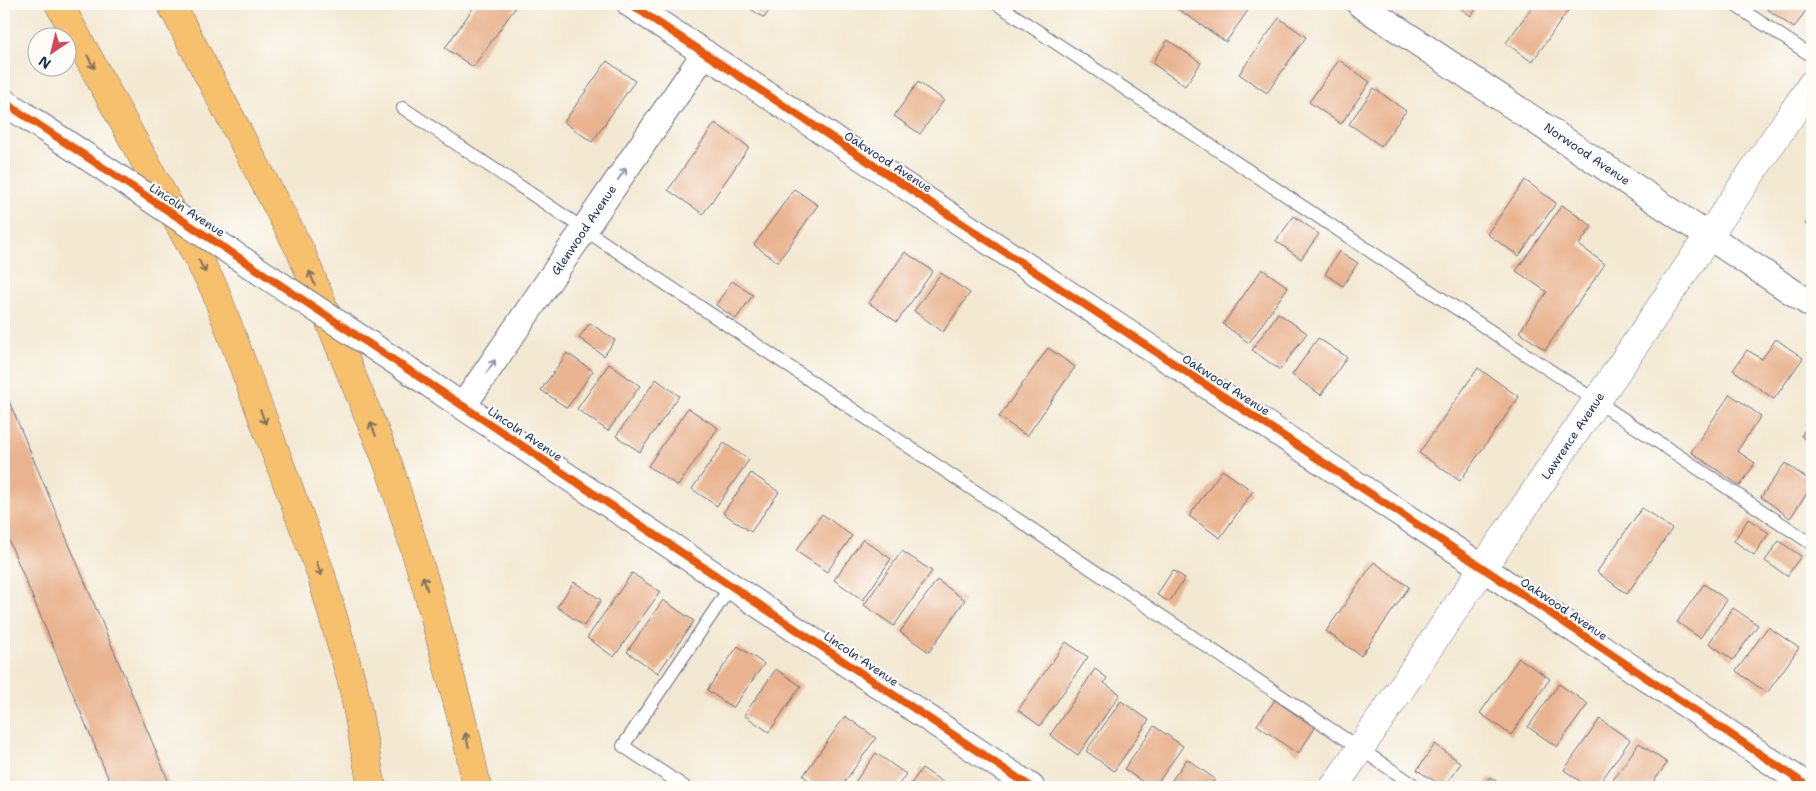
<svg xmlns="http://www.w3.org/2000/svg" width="1816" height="791" viewBox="0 0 1816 791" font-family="'Shantell Sans',sans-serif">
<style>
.building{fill:#e9b38f}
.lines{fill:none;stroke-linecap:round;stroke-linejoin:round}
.service-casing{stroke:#677086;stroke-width:14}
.minor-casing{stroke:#677086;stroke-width:28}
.tertiary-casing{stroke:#677086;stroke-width:29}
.motorway-casing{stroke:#677086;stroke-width:29}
.service{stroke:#fff;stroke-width:12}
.minor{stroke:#fff;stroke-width:26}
.tertiary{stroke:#fff;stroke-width:28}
.motorway{stroke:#f7c06c;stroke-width:28}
.minor-bridge-casing{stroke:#677086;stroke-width:28;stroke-linecap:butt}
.minor-bridge{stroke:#fff;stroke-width:26}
.cycleway-casing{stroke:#fdfcf7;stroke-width:11}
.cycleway{stroke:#e8590c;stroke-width:8}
.oneway{stroke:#7e7064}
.oneway2{stroke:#8d97ae}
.labels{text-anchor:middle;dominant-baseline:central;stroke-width:4.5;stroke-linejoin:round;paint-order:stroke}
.street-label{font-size:12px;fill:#1b2f5e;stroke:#fdfcf7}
</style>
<rect width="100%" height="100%" fill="#fdfcf7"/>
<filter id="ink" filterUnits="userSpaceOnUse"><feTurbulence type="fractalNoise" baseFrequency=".02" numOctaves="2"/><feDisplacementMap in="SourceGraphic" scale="10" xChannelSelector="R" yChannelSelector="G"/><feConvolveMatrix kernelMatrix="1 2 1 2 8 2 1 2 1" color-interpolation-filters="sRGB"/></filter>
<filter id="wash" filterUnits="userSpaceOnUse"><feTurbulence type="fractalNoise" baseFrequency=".0096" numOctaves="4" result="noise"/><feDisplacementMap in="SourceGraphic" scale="20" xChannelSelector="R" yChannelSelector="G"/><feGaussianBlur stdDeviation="1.12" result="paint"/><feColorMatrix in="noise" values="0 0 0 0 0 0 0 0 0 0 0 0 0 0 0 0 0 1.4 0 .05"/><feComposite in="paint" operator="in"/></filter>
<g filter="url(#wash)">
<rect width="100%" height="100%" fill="#f3e8d1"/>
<g id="blocks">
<!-- building -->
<g class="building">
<path d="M476,4h42l-45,63 -28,-19z"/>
<path d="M743,4h31l-10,14z"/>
<path d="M1181,4h66l4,2 -25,36 -48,-33z"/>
<path d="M1454,4h26l-9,12z"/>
<path d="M1534,4l38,1 -40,57 -26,-19z"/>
<path d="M1760,4h46l3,2 -15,22z"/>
<path d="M1279,18l27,19 -39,56 -28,-19z"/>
<path d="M1168,40l33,23 -16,23 -33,-23z"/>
<path d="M1339,60l31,22 -29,42 -32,-22z"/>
<path d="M607,61l28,20 -43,61 -28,-20z"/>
<path d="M918,82l26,18 -24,34 -26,-18z"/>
<path d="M1374,88l32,23 -25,35 -32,-22z"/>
<path d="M715,123l34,24 -46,67 -35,-24z"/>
<path d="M1525,180l31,23 -37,53 -32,-22z"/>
<path d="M794,189l24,16 -40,57 -24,-17z"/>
<path d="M1562,205l30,21 -13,19 26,19 -60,86 -26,-18 28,-40 -31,-21z"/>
<path d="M1812,214v15l-7,-5z"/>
<path d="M1294,216l25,18 -18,25 -25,-18z"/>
<path d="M1339,251l19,12 -15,23 -18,-12z"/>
<path d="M905,252l28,19 -36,51 -28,-19z"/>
<path d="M1262,269l26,18 -39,56 -26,-19z"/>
<path d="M941,273l29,20 -27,39 -29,-21z"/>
<path d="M732,281l21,14 -17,24 -20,-14z"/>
<path d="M1278,313l29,20 -27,37 -28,-20z"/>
<path d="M590,323l25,17 -11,16 -25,-18z"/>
<path d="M1318,338l29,19 -26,38 -29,-20z"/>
<path d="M1776,339l27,19 -29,41 -41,-29 14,-20 15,9z"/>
<path d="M1048,348l27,19 -48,69 -28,-19z"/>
<path d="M567,353l26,18 -26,37 -26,-18z"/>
<path d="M609,364l31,22 -32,45 -31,-22z"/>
<path d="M1478,368l41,29 -59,84 -41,-28z"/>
<path d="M656,379l23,17 -39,56 -24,-16z"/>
<path d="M4,389l167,398h-59l-108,-258z"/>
<path d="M1730,394l31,22 -24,35 18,12 -15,23 -49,-34z"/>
<path d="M688,408l30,20 -40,58 -30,-20z"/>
<path d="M1812,420v24l-11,-8z"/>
<path d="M724,443l25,17 -32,46 -25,-17z"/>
<path d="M1785,463l27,19v4l-22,32 -29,-21z"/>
<path d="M1222,470l31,21 -33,47 -31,-22z"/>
<path d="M751,473l28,19 -28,40 -28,-19z"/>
<path d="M1642,508l30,21 -45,65 -30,-22z"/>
<path d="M822,514l30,22 -25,36 -31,-21z"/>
<path d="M1748,519l21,14 -15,22 -20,-14z"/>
<path d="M863,539l28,20 -28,41 -29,-20z"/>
<path d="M1779,541l22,15 -14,20 -22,-15z"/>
<path d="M902,551l30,20 -38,55 -30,-21z"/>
<path d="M1374,562l35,25 -48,69 -35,-25z"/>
<path d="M1173,570l12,8 -16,24 -12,-7z"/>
<path d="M632,573l28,19 -46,65 -27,-19z"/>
<path d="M937,580l28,20 -36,52 -29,-20z"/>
<path d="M574,582l27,18 -17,26 -27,-19z"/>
<path d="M1704,584l23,16 -27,38 -23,-16z"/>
<path d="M663,600l31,21 -36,52 -31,-21z"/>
<path d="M1733,608l25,17 -25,35 -24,-17z"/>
<path d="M1768,627l31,21 -32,45 -31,-22z"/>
<path d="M1066,642l22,15 -48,69 -22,-16z"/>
<path d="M738,646l26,18 -31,44 -26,-18z"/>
<path d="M1519,658l31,21 -39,56 -31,-22z"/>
<path d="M776,669l25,17 -32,46 -25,-17z"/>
<path d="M1095,669l12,9 -3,5 16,11 -42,61 -28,-20z"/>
<path d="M1559,684l29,20 -31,43 -29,-20z"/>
<path d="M1275,700l40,28 -17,26 -41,-29z"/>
<path d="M1121,701l28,19 -35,51 -28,-20z"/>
<path d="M845,716l31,22 -35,49h-22l-16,-11z"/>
<path d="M1600,719l30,21 -33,47h-9l-24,-17z"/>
<path d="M1154,726l29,20 -28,41h-5l-26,-18z"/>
<path d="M1639,743l28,20 -17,24h-27l-10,-7z"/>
<path d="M1435,744l26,19 -17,24 -27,-17z"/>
<path d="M876,753l30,21 -9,13h-34l-8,-5z"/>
<path d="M1187,759l28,20 -5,8h-43z"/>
<path d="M922,768l28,19h-41z"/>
<path d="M1490,777l14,10h-21z"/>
</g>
</g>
</g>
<g filter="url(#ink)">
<use href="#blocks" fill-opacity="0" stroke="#677086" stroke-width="1"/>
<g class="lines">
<!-- service casing -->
<g class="service-casing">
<g id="service">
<path d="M997,4l815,540"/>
<path d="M1733,4l79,52"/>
<path d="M403,108l1014,679"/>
<path d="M685,787l-62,-41 108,-160"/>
</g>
</g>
<!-- minor casing -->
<g class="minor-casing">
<g id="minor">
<path d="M630,4l853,564 326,219"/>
<path d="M1360,4l452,301"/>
<path d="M4,102l20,13"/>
<path d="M413,373l618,414"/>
<path d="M463,406l242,-353"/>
</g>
</g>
<!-- tertiary casing -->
<g class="tertiary-casing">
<path id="tertiary" d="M1334,787l478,-703"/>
</g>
<!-- motorway casing -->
<g class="motorway-casing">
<g id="motorway">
<path d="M59,4l155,284 106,283 33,115 19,101"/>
<path d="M171,4l130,248 88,214 38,123 39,146 11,52"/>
</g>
</g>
<!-- service -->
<use href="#service" class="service"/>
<!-- minor -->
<use href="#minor" class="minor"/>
<!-- tertiary -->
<use href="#tertiary" class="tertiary"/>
<!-- motorway -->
<use href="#motorway" class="motorway"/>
<!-- minor-bridge casing -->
<g class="minor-bridge-casing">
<path id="minor-bridge" d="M24,115l389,258"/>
</g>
<!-- minor-bridge -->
<use href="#minor-bridge" class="minor-bridge"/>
<!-- cycleway casing -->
<g class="cycleway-casing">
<g id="cycleway">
<path d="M630,4l853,564 326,219"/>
<path d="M4,102l459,304 568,381"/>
</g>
</g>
<!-- cycleway -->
<use href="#cycleway" class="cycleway"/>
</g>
<!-- one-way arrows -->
<defs><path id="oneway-shaft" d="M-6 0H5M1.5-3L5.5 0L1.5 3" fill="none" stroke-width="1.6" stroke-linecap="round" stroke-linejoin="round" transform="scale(1.25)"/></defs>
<g class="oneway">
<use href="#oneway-shaft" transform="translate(91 62) rotate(61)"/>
<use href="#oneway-shaft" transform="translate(202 266) rotate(61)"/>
<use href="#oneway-shaft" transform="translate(312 278) rotate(-112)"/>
<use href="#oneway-shaft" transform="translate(263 417) rotate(69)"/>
<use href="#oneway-shaft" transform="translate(373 429) rotate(-112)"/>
<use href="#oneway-shaft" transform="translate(319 569) rotate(71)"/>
<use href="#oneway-shaft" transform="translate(425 583) rotate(-107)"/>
<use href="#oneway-shaft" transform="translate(467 740) rotate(-103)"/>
</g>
<g class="oneway2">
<use href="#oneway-shaft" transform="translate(622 174) rotate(-56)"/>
<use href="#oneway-shaft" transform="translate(491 366) rotate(-56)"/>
</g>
</g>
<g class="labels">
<!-- street labels -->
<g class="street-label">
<text transform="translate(1587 154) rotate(34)">Norwood Avenue</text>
<text transform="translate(888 162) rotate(33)">Oakwood Avenue</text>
<text transform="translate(187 210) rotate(33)">Lincoln Avenue</text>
<text transform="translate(584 230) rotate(-56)">Glenwood Avenue</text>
<text transform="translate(1226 385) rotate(33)">Oakwood Avenue</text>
<text transform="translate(525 434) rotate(34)">Lincoln Avenue</text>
<text transform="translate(1573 436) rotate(-56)">Lawrence Avenue</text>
<text transform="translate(1564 609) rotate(34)">Oakwood Avenue</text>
<text transform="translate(861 659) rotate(34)">Lincoln Avenue</text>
</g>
</g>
<!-- margin -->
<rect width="1816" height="791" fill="none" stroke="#fdfcf7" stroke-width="20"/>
<!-- north arrow -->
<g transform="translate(52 52) rotate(215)"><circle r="24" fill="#fdfcf7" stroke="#a3aaba"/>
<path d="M0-4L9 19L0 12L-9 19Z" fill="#d1495b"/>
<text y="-8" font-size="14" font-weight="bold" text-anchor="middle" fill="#1b2f5e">N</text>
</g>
</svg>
